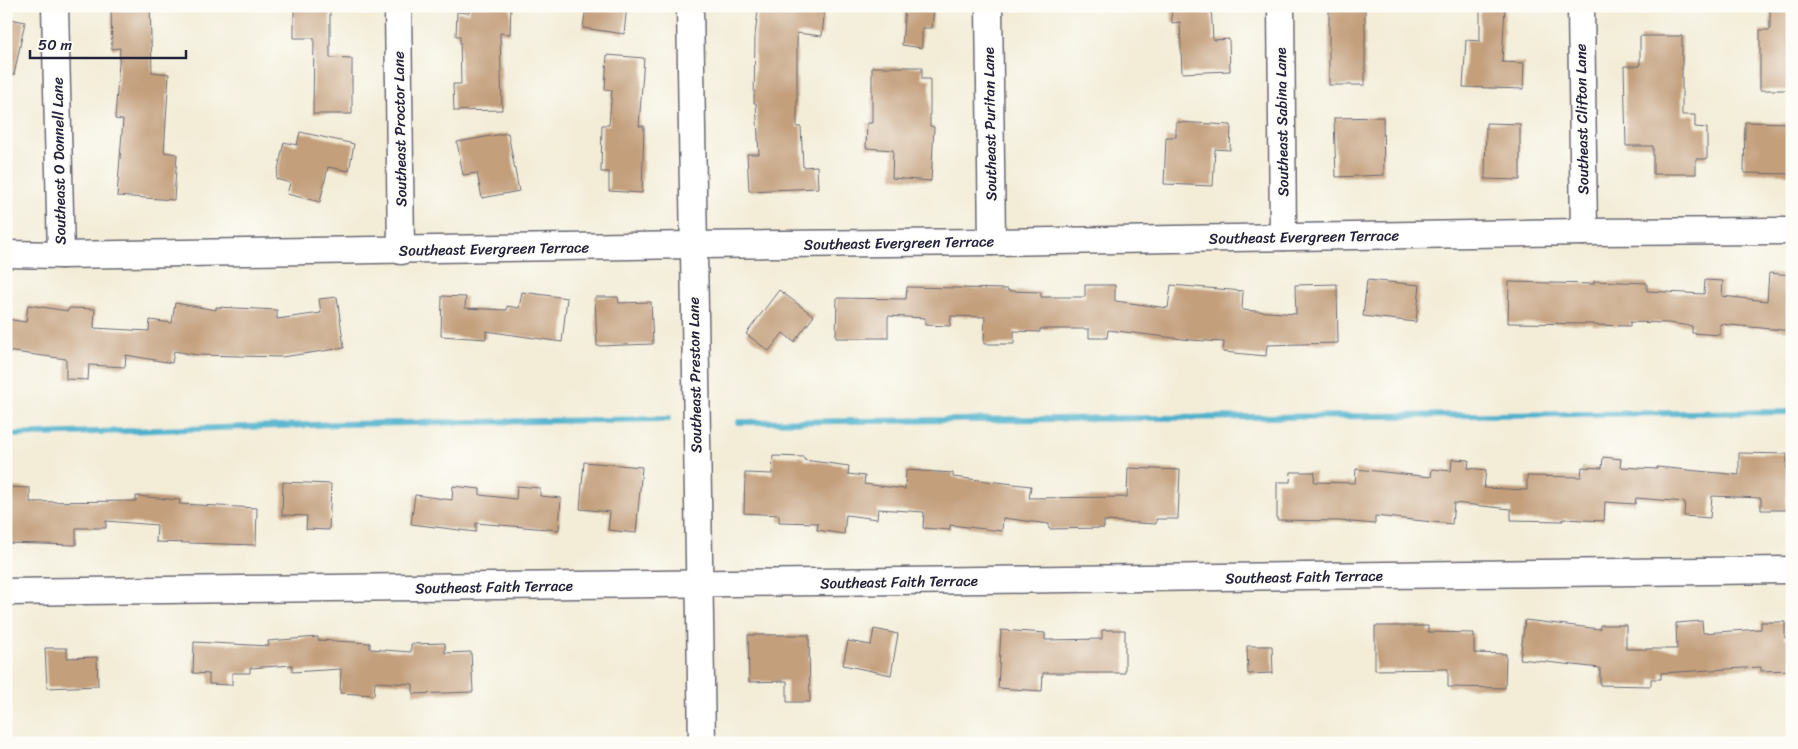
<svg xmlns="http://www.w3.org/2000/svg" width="1798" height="749" viewBox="0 0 1798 749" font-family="Sriracha,sans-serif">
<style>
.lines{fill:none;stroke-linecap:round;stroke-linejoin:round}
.stream{stroke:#4cb0cb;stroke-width:6}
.building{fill:#c39f7b}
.minor-casing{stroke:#6b6972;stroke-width:29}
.minor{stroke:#fff;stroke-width:26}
.labels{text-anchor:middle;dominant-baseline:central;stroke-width:4;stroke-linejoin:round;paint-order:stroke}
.street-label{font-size:15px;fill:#22223b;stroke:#fdfcf7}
</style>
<rect width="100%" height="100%" fill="#fdfcf7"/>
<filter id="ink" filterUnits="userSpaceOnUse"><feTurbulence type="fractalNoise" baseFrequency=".02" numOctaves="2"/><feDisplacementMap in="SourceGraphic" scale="10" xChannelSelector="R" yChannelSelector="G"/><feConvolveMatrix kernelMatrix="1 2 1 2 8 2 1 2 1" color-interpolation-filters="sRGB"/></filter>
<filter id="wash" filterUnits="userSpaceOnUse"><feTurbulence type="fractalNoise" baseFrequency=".0096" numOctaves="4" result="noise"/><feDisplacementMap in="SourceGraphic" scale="20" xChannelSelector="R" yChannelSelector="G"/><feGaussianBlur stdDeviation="1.12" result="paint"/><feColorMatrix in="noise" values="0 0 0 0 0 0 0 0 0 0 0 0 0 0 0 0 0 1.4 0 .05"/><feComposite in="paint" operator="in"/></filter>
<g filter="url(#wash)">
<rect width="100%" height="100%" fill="#f3edd8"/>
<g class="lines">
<!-- stream -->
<g class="stream">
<path d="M739,422l1053,-10"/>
<path d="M6,435l334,-11 328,-5"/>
</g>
</g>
<g id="blocks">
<!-- building -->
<g class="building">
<path d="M111,6h39l2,66 17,2 -5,78 13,2 -3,46 -57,-4 6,-76 -8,-1 5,-71 -8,1z"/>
<path d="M294,6h36v52l22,1v55h-39l1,-76h-20z"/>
<path d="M470,6h41l-1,28 -10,-1 2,77 -48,1 -1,-27h8l-1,-48h-4l1,-24 12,1z"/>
<path d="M586,6h41l-3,28 -41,-6z"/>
<path d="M767,6h58l-3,30 -25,-3v94h4l2,40 14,-1 1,22 -69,3 -2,-37h12l-3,-51h-2l1,-67 3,-26 8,1z"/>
<path d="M905,6h29l-2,22h-10v20l-20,-3z"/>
<path d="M1171,6h40l2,34 16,-1 1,32 -48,2 -2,-51 -8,1z"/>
<rect x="1329" y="6" width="36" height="79"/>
<path d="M1480,6h25l-3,56 22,1 -1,26 -60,-2 3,-47 14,1z"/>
<path d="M1770,6h22v84h-32v-60h10z"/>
<path d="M6,18l19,4 -11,53 -8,-1z"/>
<path d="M1640,36h42v79h13v12l12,1v31h-11v15h-43v-28h-27l-2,-80h16z"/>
<path d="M607,55l37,3 -5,68h5l-2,67 -33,-2v-19h-8l1,-47h7l3,-35 -7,-1z"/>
<path d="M872,67h50v12h8v47l4,1 -3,54 -39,-3 1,-28 -27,-2 1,-25h5z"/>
<path d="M1383,117l1,58 -48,2 -2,-59z"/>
<path d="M1176,122l55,3 -1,25 -15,-1 -2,37 -49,-2 2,-47h10z"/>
<path d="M1745,122l47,1v51l-48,-1z"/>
<path d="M1486,123l34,1v56l-35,-1z"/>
<path d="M300,132l54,12 -5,27 -21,-4 -8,35 -33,-8 3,-11 -14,-4 8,-37 13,3z"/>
<path d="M508,133l11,58 -37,7 -5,-25 -14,2 -6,-33z"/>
<path d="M1769,273l23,2v56l-72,-7v11l-28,-2v-7l-24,-3 -38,-1v4l-37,-1v-1l-85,-1 1,-41 85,2v-3l53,2v8l57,3 1,-14 18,1 -1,15 45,5z"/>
<path d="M1367,280l53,5 -4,37 -53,-6z"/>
<path d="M1337,284l1,59 -71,2 -1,11 -43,-4 1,-10 -33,-2 -83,-10 -1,8h-18v-9h-49v3l-26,-1v13h-30l1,-27 -34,-1 -1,10 -25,-1v-7l-37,-2v22h-52l1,-40 69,1 1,-12 101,2v2l33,1v5h44v-12h30v16l53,7 3,-23 72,6 -1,19 54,4 -1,-29z"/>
<path d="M779,290l35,26 -20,26 -11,-9 -14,18 -23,-17z"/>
<path d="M522,292l45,6 -5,44 -76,-11v8l-45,-3 1,-40 24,1 -1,11 42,2v-4l12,2z"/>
<path d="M337,297l7,51 -62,9 -85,-2 -23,-4 -2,12 -46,-8 -1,12 -36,-2 -1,15 -22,-1v-20l-60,-8v-32l20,3 2,-17 40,6 1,-3 26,1 -1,19 55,3 1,-11 22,3 3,-20 41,7v-3l61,3v9l44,-6 -2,-14z"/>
<path d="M595,297h23l1,6 32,-1 2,42 -56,2z"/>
<path d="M1739,453l48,1 -1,56h-25v-12l-49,-2 -2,22 -26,-2 1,-14 -49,-4 -1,6 -30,-2 -1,19 -41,-2v2l-52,-1v-11l-57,-6 -2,21 -77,-8v8l-35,-3 -63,-1v-38h13l1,-10h24l-1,10 41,1 1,-14 75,8 1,-8 19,2 1,-12 17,1 -1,8 18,2 -2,18 43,2v-14l54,1 1,-10 20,1 1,-11 18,2 -1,8 37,2v-2l82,8z"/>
<path d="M773,456l31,1v3l45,6 -1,8 17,2 -1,8 41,5 1,-19 47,3v4l78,9 -2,12 98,-1 1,-29 52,2 -2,49h-22v5l-52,-3v7l-55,1v-5l-46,-6 -1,13 -52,-6v5l-27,-2 1,-16 -46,-3 -1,10 -31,-4 -2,19 -27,-4 1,-7 -39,-1v-7l-35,-2 1,-40 27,1z"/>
<path d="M584,462l58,5 -6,66 -28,-3 2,-18 -30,-3z"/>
<path d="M283,482l48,2 -2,46 -23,-1 1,-13 -25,-1z"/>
<path d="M453,486l27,3v6l36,4 1,-13 23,2v8l21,2 -2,32 -83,-7v9l-65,-8 4,-29 37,5z"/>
<path d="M6,487l24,1v14l106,-1v-5l44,4 -1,4 78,4 -1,37 -100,-3 1,-17 -51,-4v7h-30v17l-70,-2z"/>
<path d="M1525,620l75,9v-4h26v24h51l-1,-26 26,-2 1,12 58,-4v-7h24v16h7v32l-31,1v-4l-100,6v6h-10v7l-51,-1v-17l-80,-9z"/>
<path d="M1375,626h53v6l46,1v20l32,1 -1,34 -57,-1v-18l-73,1z"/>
<path d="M874,629l24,5 -7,41 -48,-10 5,-24 23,4z"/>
<path d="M1001,630l44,3v7l57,-1v-9h23v43h-82l-1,18 -44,-3z"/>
<path d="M748,635h61l1,67h-23v-21l-38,1z"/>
<path d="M318,637v3l52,3v6l41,3v-8l34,-1v10l26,-1 2,40 -60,2v-10l-38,-2 -1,13 -34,-2 1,-24 -49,3v-7l-42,3v5h-18v12l-23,-1v-10l-16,-1 1,-31 75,4 -1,-5z"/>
<path d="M1247,646h25l1,27 -25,1z"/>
<path d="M45,648h22v10l30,-1 1,29 -51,2z"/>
</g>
</g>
</g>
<g filter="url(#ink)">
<use href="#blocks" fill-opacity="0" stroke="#6b6972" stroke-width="1"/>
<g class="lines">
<!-- minor casing -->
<g class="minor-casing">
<g id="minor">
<path d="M55,6l6,249"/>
<path d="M398,6l3,245"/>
<path d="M690,6l12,737"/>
<path d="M989,6l3,236"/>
<path d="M1281,6l2,231"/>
<path d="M1581,6l3,226"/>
<path d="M6,254l55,1 632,-10 299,-3 592,-10 208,-1"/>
<path d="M6,592l1786,-22"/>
</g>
</g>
<!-- minor -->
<use href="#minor" class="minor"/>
</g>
</g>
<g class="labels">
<!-- street labels -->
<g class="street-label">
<text transform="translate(1582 119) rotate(-91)">Southeast Clifton Lane</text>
<text transform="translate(1282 122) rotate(-91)">Southeast Sabina Lane</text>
<text transform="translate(990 124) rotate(-91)">Southeast Puritan Lane</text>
<text transform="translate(400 129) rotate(-91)">Southeast Proctor Lane</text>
<text transform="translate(59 161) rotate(-91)">Southeast O Donnell Lane</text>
<text transform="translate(1304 237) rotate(-1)">Southeast Evergreen Terrace</text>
<text transform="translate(899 243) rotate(-1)">Southeast Evergreen Terrace</text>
<text transform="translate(494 249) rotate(-1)">Southeast Evergreen Terrace</text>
<text transform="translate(695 375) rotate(-91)">Southeast Preston Lane</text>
<text transform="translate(1304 577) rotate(-1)">Southeast Faith Terrace</text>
<text transform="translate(899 582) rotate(-1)">Southeast Faith Terrace</text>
<text transform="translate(494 587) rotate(-1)">Southeast Faith Terrace</text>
</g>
</g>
<!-- margin -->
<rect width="1798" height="749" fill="none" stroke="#fdfcf7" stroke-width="25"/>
<!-- scale -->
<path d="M30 50v8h156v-8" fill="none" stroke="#22223b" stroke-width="2.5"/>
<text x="38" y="50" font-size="15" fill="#22223b" stroke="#fdfcf7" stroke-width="4" paint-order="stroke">50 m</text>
</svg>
